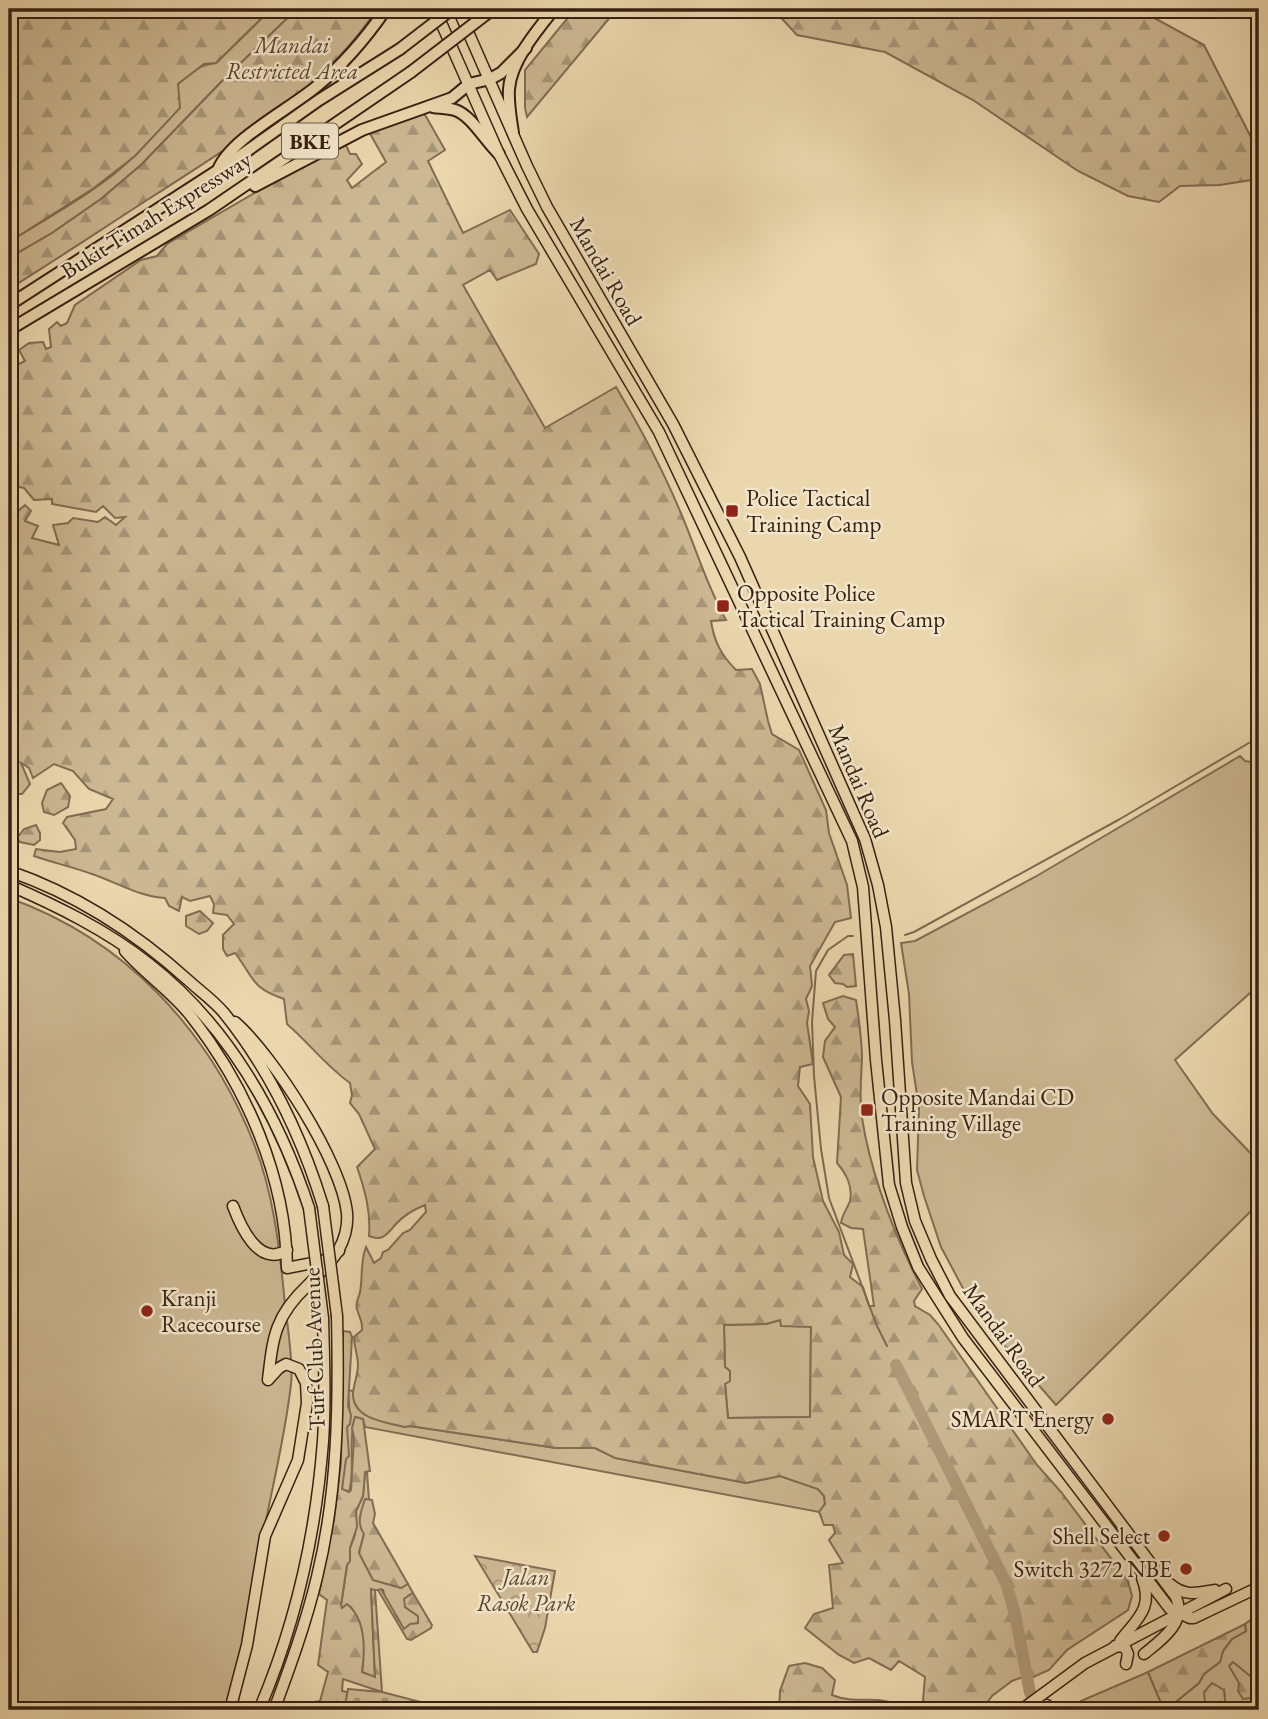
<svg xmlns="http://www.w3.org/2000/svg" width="1268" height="1719" viewBox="0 0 1268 1719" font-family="'EB Garamond',serif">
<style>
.grass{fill:#ccb893;stroke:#826c52;stroke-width:2}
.forest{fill:url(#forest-firs);stroke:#826c52;stroke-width:2;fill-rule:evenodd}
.cemetery{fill:url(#cemetery-stones);stroke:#826c52;stroke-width:2}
.park{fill:url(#park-crowns);stroke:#826c52;stroke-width:2}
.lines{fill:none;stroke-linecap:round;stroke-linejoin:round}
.stream{stroke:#7e694e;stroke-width:2}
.river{stroke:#ae9978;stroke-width:12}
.primary-casing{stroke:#372110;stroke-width:13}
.highway-casing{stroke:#372110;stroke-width:14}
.primary{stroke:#ebd7ae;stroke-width:10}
.highway{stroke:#ebd7ae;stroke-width:10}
.primary-bridge-casing{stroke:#372110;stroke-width:13;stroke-linecap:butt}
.highway-bridge-casing{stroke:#372110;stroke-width:14;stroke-linecap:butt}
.primary-bridge{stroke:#ebd7ae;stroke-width:10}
.highway-bridge{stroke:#ebd7ae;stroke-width:10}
.poi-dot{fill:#8f2418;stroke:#f2e5ca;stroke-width:2.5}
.labels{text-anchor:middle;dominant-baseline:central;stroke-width:5;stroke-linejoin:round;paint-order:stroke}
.shield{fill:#f2e5ca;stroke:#6f5c48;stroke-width:2}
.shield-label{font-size:21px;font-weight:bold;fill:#372110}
.park-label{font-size:23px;font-style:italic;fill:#5c4731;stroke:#f2e5ca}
.street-label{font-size:23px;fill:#372110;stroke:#f2e5ca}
.poi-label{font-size:23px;fill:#372110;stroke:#f2e5ca;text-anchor:start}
</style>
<defs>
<pattern id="forest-firs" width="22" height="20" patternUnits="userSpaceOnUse" patternTransform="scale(1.75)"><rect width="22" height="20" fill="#ccb893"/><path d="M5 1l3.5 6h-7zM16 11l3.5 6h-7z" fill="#a69577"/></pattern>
<pattern id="cemetery-stones" width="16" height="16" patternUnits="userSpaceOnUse" patternTransform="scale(1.75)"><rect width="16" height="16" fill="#ccb893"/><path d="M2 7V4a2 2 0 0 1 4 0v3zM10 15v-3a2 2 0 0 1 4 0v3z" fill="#a69577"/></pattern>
<pattern id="park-crowns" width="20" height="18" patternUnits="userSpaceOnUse" patternTransform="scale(1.75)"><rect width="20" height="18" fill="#ccb893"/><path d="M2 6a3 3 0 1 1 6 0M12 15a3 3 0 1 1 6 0" fill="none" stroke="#a69577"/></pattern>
</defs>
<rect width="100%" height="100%" fill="#ebd7ae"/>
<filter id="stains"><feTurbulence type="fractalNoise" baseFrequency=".00286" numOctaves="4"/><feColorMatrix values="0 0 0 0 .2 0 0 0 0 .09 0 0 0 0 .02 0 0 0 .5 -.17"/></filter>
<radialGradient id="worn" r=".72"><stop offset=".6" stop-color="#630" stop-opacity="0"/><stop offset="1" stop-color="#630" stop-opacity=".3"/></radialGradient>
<!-- grass -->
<g class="grass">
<path d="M271,9h26l-73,70 -83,86 -40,34 -49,34 -43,25v-16c38,-24 94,-54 125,-86 27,-29 34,-88 82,-93z"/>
<path d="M1240,756l5,5 6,1 8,-6v229l-84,75 38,54 46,48v41l-203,202 -66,-76 -24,-35 -25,-47 -17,-51 -7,-26 2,-62 -7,-46 -3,-68 -8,-51 14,-2 120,-64z"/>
<path d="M9,898c116,41 201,133 245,246 19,48 25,100 30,150 2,25 10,67 7,90 -6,54 -20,108 -30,161 -10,55 -17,113 -35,165h-217z"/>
<path d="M781,1320v6h30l-1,91 -82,1 -3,-35 5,-2v-10l-5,-4 -1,-42 42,-1z"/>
<path d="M348,1390l5,1c2,28 29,30 52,36l5,-1 146,22h39l21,10 130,25 34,-7 38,13 6,7 1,8 -6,8 -454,-85 -2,-8 -7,-2c-9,23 0,52 -7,75l-7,-3 5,-63 3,-2c1,-11 -2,-22 -2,-34z"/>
<path d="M365,1472h2l2,28 -3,-1 -2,35 -5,19 14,27 28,8 7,-4 5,9 -5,3 -3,11 13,9v7l-14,7 -19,-31 -2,-9h-12l4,88 -13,-6c3,-26 1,-41 -11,-65l-9,1 -1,-3 6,-40 3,-4v-13l5,-13 1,-24 7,-15z"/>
<path d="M1259,1614v81l-18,15h-15l-2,-20 -18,20h-43l13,-8 23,-19 5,-9 16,-12 3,-11 9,-12 14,-8 -1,-7z"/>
<path d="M1148,1672l13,31 -9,7h-66l-5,-9z"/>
</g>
<!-- forest -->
<g class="forest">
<path d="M9,9h262l-55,54 -12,1 -26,20 2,24 -45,48 -41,32 -85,54z"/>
<path d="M297,9h80c-51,78 -141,134 -219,184 -50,32 -99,65 -149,96v-31l43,-25 49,-34 40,-34 83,-86z"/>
<path d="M575,9h42l-90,108 -2,-9v-38z"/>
<path d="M773,9h365l66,36 55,108v12l-8,15 -31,5 -40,1 -21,16 -31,-6 -50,-25 -105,-71 -88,-48 -88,-17z"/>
<path d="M424,113l21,37 -17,11 35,72 47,-23 29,44 -3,10 -39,16 -7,-10 -27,15 82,143 71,-41c24,40 46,81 64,124 16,37 26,73 46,109l-15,1c3,20 10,34 25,49l16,-1 8,15 8,37 4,13 27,16 27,60 3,23 18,52 4,33 -16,4 -25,44 2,20 -6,13 3,12 -2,12 6,41 -13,3 -2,19 12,18 3,53 10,44 16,31 5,23 9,9 -3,13 13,10 6,19h5l-11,-77 -12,-1 -10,-5c1,-8 6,-14 9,-22 3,-14 -4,-28 -13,-38l4,-66 -18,-40 2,-16 10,-14 -7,-8 -5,-16 20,-7 13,4c3,20 6,40 6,59 -1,20 -3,39 0,59 9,57 34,120 60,171l-8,12 1,5 15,9 8,9 99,141 24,27 67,89 4,15 -4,14 -61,40 -18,20 -18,8h-11l-8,3 -20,15 -10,14h-43v-2l-16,-7 2,-24 -26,-16 -8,9 -22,-12 -15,5 -15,-8 -34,-27 9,-14 19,-6 -4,-43 14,-2 -14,-23 6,-7 -2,-8h-9l-5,-13 6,-8 -1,-8 -6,-7 -38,-13 -34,7 -131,-25 -20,-10h-39l-146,-22 -5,1c-20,-5 -53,-8 -52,-34 1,-10 5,-19 5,-28 0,-9 -4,-19 -4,-28l8,-7c1,-9 -3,-13 -5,-21 -2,-7 2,-11 3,-17 3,-15 0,-30 6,-45l8,16 7,-5 2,-6 5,-2 15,-17 7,-3 16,-18 -1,-7c-10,4 -21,10 -29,19 -9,10 -13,18 -27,12 2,-24 -4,-46 -12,-69l18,-18 -16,-35 -9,-11 2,-8 -2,-12c-24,-17 -41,-40 -63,-59l-3,-25c-34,-12 -29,-20 -49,-46l-8,3 -4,-7v-14l11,-11 -7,-9 -14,-2 1,-9 -4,-8 -20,5 -8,-4 -3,14 -10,-5 -4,-8c-25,-1 -49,-16 -73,-24 -19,-7 -38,-11 -58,-18l2,-7 24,3 16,-3 -1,-9 -12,-17 4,-6 39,-8 7,-10 -24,-10 -16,-18 -19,-7 -21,14 -4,-10 -8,-5 9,21 -8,10h-8l1,8 -6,8v-291l16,-14 6,6 -6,10 13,5 -6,12 27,7 -6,-20 15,-2 5,-5 25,4 7,-5 11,8 9,-8 -10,1 -12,-12 -7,6 -44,-8v-5l-18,1 -10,-12 -14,-3 -1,-128 6,-1 4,8 6,-3 -6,-11 10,-7 14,-1 3,7 5,-2 -2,-18 8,-7 4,4 6,-3 8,-18 66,-45 16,-4 10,-12 177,-103 6,13h6l6,10 -15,16 5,8 34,-26 -18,-32zM780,1320l1,6 30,1 -1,90 -82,1 -3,-34 5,-3v-10l-5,-4 -1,-42 42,-1z"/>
<path d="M61,783l9,13 -2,11 -14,8 -10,-3 -2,-9 5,-13z"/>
<path d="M36,825l4,8v7l-6,5 -14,-3 -3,-4 7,-9z"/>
<path d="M200,911l13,12 -6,8 -8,3 -13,-8v-10z"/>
<path d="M853,954l3,32 -9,1 -4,-3 -8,-1 -6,-8 15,-20z"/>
<path d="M343,1331l7,1 2,5 -4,69 3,9 -1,9 -3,3 2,29 -3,3 -4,30 7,3 2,-2 3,-52 -2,-10 3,-11 8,2 7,52 -5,1 -2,24 -7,15 1,16 -7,21v13l-3,4 -6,40 1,3 5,-4c19,15 18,47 15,68l13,5 -4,-88 4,1 7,102 -39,-13 -1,12 38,9 -24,10h-52l4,-7 12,-2 8,-29 -10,-7 9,-65 -8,-6 15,-74 7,-57z"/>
<path d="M365,1499l7,1 3,14 -2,9 35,61 -7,4 -28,-8 -14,-27 5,-19c-8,-11 -3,-22 1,-35z"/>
<path d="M381,1589l23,40 6,-5 8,-1v-7l-13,-9 -1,-8 9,-6 19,32 -1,3 -20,12 -4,-1 -29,-49z"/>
<path d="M1245,1624l1,7 -14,8 -9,12 -3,11 -16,12 -5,9 -27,22 -11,-2 -13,-31z"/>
<path d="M1233,1662l22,18 1,11 -5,7 -8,1 -5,-8 1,-8 -10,-17z"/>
<path d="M805,1663l17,5 13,12 -3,15c26,11 50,-3 75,15h-128l1,-19 9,-25z"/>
<path d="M1212,1683l12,7 2,20h-20l3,-4 -4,-4 -1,-10z"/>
</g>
<!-- cemetery -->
<path class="cemetery" d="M348,1689l34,3 39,10 5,8h-82z"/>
<!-- park -->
<path class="park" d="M475,1556l80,15 -10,57 -8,24h-4z"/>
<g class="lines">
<!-- stream -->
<g class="stream">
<path d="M905,935l9,-3 206,-113 139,-82"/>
<path d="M853,936h-5l-20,14 -12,21 -4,51 2,54 7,73 8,49 48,128 10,20"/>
<path d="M1156,1710l9,-7"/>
</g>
<!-- river -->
<path class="river" d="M896,1365l110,218 9,31 15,79"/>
<!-- primary casing -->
<g class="primary-casing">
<g id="primary">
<path d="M435,9l64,145 28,55 132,223 193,409 11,46 13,173 13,125 13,42 16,40 45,71 207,271 20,9h4l65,-31"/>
<path d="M458,9l69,157 20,41 126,217 67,133 125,282 13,46 8,42 9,93 11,163 9,38 16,38 19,37 226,301c11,26 -15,43 -32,57"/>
<path d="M9,871c67,23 127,62 180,110 11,10 25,20 35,32 45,56 78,125 99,193"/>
<path d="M9,885c48,21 97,45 139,78 79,61 130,151 161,245"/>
<path d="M125,951c20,23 46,40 65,64 56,71 96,162 97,253l36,-7 16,-10"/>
<path d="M235,1022c38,33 107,140 112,191 1,12 -2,25 -8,36 -7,14 -21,25 -31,36 -33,31 -35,51 -40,95"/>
<path d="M233,1206c7,19 26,63 54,44"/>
<path d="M1170,1584c15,13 27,9 45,6"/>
<path d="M1120,1641c17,-22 34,-33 22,-63"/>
<path d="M1115,1646l10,1 3,7 -2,10"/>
<path d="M230,1710l17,-65 18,-109 33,-76 9,-57 -1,-20 -7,-14 -13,-5 -7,4 -10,11"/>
<path d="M259,1710c36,-84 57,-177 64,-269 3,-41 1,-82 0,-123"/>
<path d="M274,1710c16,-43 32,-87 43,-133 21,-86 22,-173 20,-261"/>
<path d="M1021,1710l64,-47 141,-74"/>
<path d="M1039,1710l8,-5"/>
</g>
</g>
<!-- highway casing -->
<g class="highway-casing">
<g id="highway">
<path d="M433,107c7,1 15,1 22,3 16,5 31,32 44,44"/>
<path d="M513,133c-2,-14 -5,-29 -4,-44 2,-28 28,-59 45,-80"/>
<path d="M218,170c12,-31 72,-61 99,-84 27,-22 49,-48 69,-77"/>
<path d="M255,186l107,-56 90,-32 17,-14 21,-5 11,-6 25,-25"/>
<path d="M9,305l228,-147 82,-58 81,-51"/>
<path d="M9,330l200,-120 202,-138"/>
</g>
</g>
<!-- primary -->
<use href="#primary" class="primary"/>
<!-- highway -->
<use href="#highway" class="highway"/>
<!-- primary-bridge casing -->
<g class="primary-bridge-casing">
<g id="primary-bridge">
<path d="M323,1206l14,110"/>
<path d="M309,1208l14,110"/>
</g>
</g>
<!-- highway-bridge casing -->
<g class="highway-bridge-casing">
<g id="highway-bridge">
<path d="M400,49l52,-40"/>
<path d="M411,72l82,-63"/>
</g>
</g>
<!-- primary-bridge -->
<use href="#primary-bridge" class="primary-bridge"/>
<!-- highway-bridge -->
<use href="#highway-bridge" class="highway-bridge"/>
</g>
<!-- markers -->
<g class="poi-dot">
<rect x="725" y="504" width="14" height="14" rx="3.5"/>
<rect x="716" y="599" width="14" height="14" rx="3.5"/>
<rect x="860" y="1103" width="14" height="14" rx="3.5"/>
<circle cx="147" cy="1311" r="7"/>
<circle cx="1108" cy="1419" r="7"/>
<circle cx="1164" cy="1536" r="7"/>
<circle cx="1186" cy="1569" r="7"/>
</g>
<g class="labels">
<!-- shield labels -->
<rect class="shield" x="282" y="123.5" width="56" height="35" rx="5"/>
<g class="shield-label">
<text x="310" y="141">BKE</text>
</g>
<!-- park labels -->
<g class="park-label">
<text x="292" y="45">Mandai<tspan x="292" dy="26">Restricted Area</tspan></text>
<text x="526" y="1577">Jalan<tspan x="526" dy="26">Rasok Park</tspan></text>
</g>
<!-- street labels -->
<g class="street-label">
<text transform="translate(156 215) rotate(-32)">Bukit Timah Expressway</text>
<text transform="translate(606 271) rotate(60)">Mandai Road</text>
<text transform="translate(859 781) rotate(67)">Mandai Road</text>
<text transform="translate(1004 1335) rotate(54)">Mandai Road</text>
<text transform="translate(314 1349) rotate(-92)">Turf Club Avenue</text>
</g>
<!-- poi labels -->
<g class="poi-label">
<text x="746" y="498">Police Tactical<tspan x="746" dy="26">Training Camp</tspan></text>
<text x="737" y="593">Opposite Police<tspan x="737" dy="26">Tactical Training Camp</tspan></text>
<text x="881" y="1097">Opposite Mandai CD<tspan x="881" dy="26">Training Village</tspan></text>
<text x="161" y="1298">Kranji<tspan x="161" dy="26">Racecourse</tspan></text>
<text x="1094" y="1419" text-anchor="end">SMART Energy</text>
<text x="1150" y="1536" text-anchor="end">Shell Select</text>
<text x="1172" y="1569" text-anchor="end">Switch 3272 NBE</text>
</g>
</g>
<!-- margin -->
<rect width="1268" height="1719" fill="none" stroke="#ebd7ae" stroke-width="35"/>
<rect x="10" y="10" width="1247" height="1698" fill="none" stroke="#372110" stroke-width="3.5"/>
<rect x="18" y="18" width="1233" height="1684" fill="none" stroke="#372110" stroke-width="2"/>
<rect width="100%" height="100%" filter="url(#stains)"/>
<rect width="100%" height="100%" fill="url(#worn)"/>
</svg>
